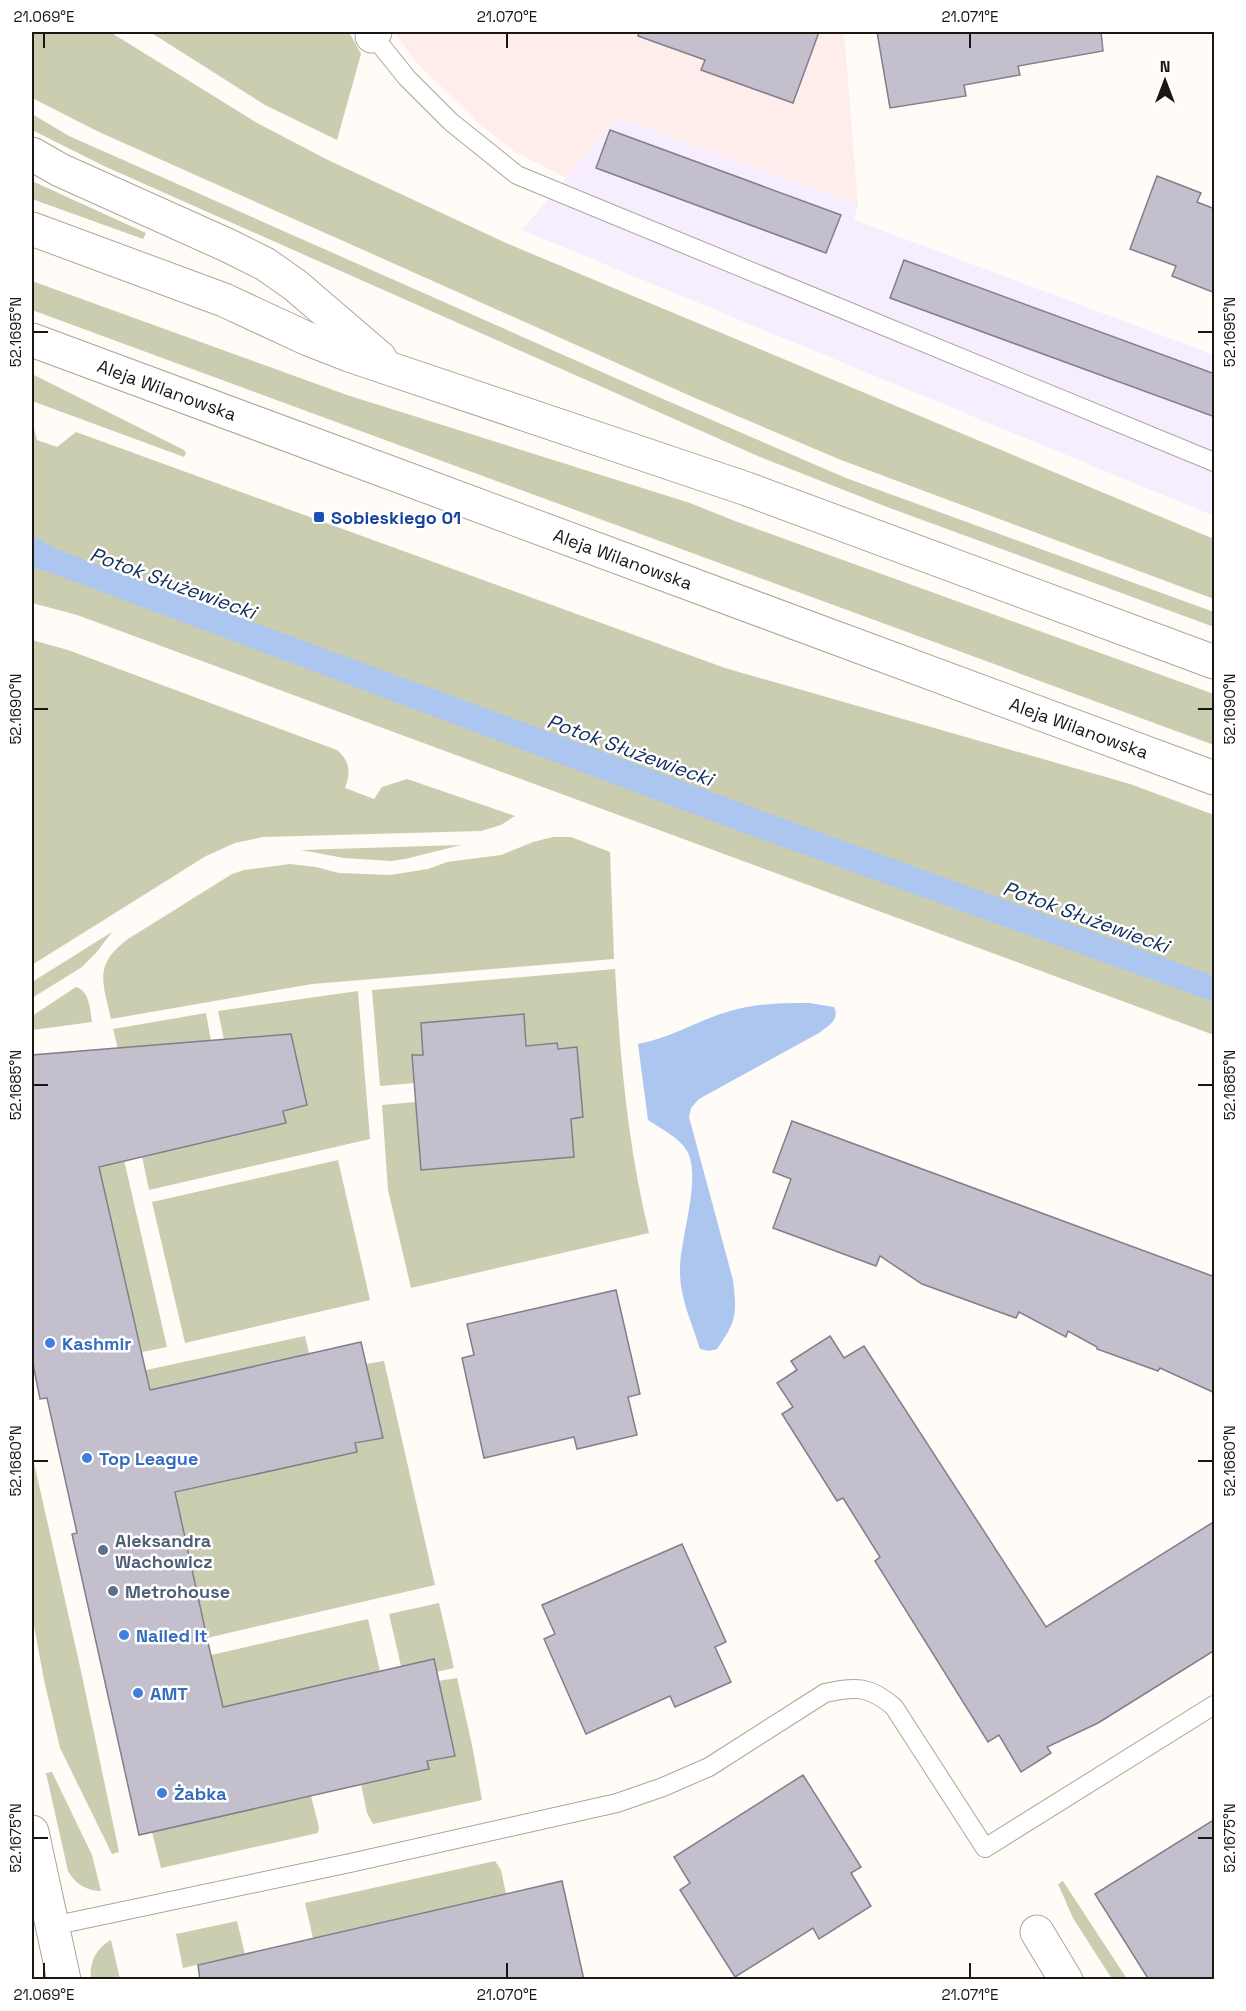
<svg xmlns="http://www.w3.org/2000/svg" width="1246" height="2011" viewBox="0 0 1246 2011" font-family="'Space Grotesk',sans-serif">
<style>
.commercial{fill:#feedeb}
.industrial{fill:#f6edfe}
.green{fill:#cbcdb0}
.water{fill:#adc6f0}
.building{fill:#c3bfcd;stroke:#827e8b;stroke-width:1.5}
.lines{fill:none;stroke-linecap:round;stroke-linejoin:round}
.lane-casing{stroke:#aea59a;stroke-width:20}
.street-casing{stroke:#aea59a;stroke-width:35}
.secondary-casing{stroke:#aea59a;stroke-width:35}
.lane{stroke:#fff;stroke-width:18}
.street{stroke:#fff;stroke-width:33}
.secondary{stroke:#fff;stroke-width:33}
.ticks{fill:none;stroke:#1a1612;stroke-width:2}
.transit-dot{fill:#1a4fb4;stroke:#fff;stroke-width:2}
.shop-dot{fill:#3f7fe0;stroke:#fff;stroke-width:2}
.service-dot{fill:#5c6f8a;stroke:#fff;stroke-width:2}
.labels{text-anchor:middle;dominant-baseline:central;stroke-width:5;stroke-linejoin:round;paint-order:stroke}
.street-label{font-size:18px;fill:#1a1612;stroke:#fff}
.transit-label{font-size:18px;font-weight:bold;fill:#164399;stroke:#fff;text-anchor:start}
.shop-label{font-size:18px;font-weight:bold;fill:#366cbe;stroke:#fff;text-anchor:start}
.service-label{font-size:18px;font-weight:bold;fill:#4e5e75;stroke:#fff;text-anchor:start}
.water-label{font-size:20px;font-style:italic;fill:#102d5e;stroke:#fff}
.neatline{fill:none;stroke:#1a1612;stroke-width:2}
.ticks-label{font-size:15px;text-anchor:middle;fill:#1a1612}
</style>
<rect width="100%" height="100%" fill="#fffbf6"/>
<!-- commercial -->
<path class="commercial" d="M394,32h450l14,173 -240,-87 -52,60 -51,-26 -36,-29 -61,-59z"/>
<!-- industrial -->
<path class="industrial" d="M618,118l240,87 -4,15 360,135v161l-692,-286z"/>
<!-- green -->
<g class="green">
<path d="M32,32h78l149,92 69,36 178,83 708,296v60l-373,-139 -146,-62 -596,-266 -67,-34z"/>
<path d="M150,32h199l12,22 -24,86 -72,-35z"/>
<path d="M32,114l37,22 578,256 199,86 368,134v15l-327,-120 -127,-50 -656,-291 -72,-36z"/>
<path d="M32,181l114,52 -3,6 -111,-40z"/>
<path d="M32,281l315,114 343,108 45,18 479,173v51l-1182,-435z"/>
<path d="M32,374l152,76 2,3 -2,4 -152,-56z"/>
<path d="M32,421l5,19 20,7 19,-15 649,236 405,116 84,31v220l-1137,-420 -45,-12z"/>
<path d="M32,640l36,10 269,100c13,11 14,22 8,38l29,11 8,-12 25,-8 108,37 -14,9 -20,6 -218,6 -28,6 -29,13 -174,109z"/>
<path d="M553,837h18l39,15 4,107 -302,25 -201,35c-8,-37 -18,-54 17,-80l104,-65 12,-4 46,-6 26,3 23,6 51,2 38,-6 19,-7 54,-7 32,-13z"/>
<path d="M461,845l-56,14 -14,2 -47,-3 -43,-8z"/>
<path d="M112,932l-16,21 -14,14 -50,31v-16z"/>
<path d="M615,969c5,89 13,178 34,264l-238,55 -23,-98 -6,-85 33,-3 7,68 152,-13 -3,-39 12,-1 -6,-69 -19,1 -1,-6 -31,3 -2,-31 -100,39 -12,1 2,28 -34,3 -8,-96z"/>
<path d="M76,987c14,4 14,23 16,35l-59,8 -1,-14z"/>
<path d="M358,991l12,148 -221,51 -7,-34 144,-34 -3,-11 24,-6 -16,-71 -67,6 -6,-29z"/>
<path d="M206,1013l5,28 -93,8 -5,-20z"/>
<path d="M124,1160l43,187 -25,5 -6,-24 -6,1 -9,-38 6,-2 -28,-123z"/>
<path d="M338,1160l32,140 -185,43 -33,-141z"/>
<path d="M305,1336l4,17 -4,1 2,7 -38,9 -3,-7 -110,25 -4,8 -6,-26z"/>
<path d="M384,1361l51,224 -228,53 -33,-145 112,-25 69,-24 28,-6 -17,-74z"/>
<path d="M32,1454l49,217 38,181 -7,2 -52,-106 -16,-68 -12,-65z"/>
<path d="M439,1603l15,65 -18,4 -3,-13 -32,7 -12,-52z"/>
<path d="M368,1619l12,52 -3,1 2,6 -40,3 -116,26 -12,-52z"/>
<path d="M457,1678l15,67 10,55 -109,24 -6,-11 -6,-29 68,-16 -2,-6 28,-6 -17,-75z"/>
<path d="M52,1772l40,83 9,36c-14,0 -26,-7 -33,-20l-22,-98z"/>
<path d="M311,1796l8,31 -1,6 -157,35 -9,-36z"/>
<path d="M495,1861l6,9 5,24 -193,44 -8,-35z"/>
<path d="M1063,1881l64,98h-15l-39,-61 -15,-34z"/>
<path d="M237,1921l8,33 -62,14 -7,-34z"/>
<path d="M111,1940l9,39h-29c-2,-16 5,-31 20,-39z"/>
</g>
<!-- water -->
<g class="water">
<path d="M32,535l24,14 747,277 411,150v26l-470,-169 -698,-262 -14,-3z"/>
<path d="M809,1003l25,4c6,13 -5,18 -15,26l-120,66 -8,9 -2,9 44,163c4,35 4,40 -16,69l-8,2 -9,-2c-8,-26 -21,-53 -20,-80 0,-30 22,-92 7,-118 -8,-14 -26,-22 -39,-31l-10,-76c33,-6 60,-24 92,-33 26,-8 53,-8 79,-8z"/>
</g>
<!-- building -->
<g class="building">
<path d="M639,32h180l-26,71 -92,-33 4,-10 -67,-24z"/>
<path d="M877,32h224l2,19 -85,15 2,9 -56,10 2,11 -76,12z"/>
<path d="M610,130l231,85 -15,38 -230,-85z"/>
<path d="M1157,176l44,17 -4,9 18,7v84l-43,-17 4,-10 -46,-17z"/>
<path d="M904,260l311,114v43l-325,-119z"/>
<path d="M524,1014l2,32 31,-3 1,6 19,-2 6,70 -12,2 3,38 -153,13 -9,-115h11l-2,-32z"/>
<path d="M291,1034l16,71 -24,6 3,12 -187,44 51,223 211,-48 22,96 -28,5 2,9 -182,40 34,155 14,60 211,-48 21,97 -28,5 2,8 -290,66 -67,-301 5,-1 -30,-135 -7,1 -8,-40v-304z"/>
<path d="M792,1121l423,156v116l-55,-25 -2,3 -61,-22v-2l-29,-16 -2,6 -47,-25 -3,6 -94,-34 -42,-28 -4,10 -103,-38 18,-49 -18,-7z"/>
<path d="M616,1290l24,104 -12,3 9,38 -60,14 -3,-12 -90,21 -22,-100 12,-3 -7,-31z"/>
<path d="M830,1336l14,22 20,-12 182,281 169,-106v129l-117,73 -51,24 4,6 -30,19 -22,-37 -11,7 -113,-181 5,-4 -37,-59 -6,3 -55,-87 11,-7 -16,-24 20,-13 -6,-9z"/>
<path d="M682,1544l44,98 -11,5 16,35 -56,25 -5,-11 -84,38 -42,-95 11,-5 -13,-29z"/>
<path d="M803,1775l58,92 -10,6 20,33 -52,33 -6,-11 -78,49 -55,-87 10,-7 -16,-26z"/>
<path d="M1215,1819v161h-66l-54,-86z"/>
<path d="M562,1881l22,99h-384l-2,-15z"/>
</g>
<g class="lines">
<!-- lane casing -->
<g class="lane-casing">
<g id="lane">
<path d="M370,32l37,46 44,44 66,53 697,287"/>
<path d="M52,1926l298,-63 267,-60 46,-16 46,-20 116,-74c30,-7 45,-7 69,14l91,141 229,-143"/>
</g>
</g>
<!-- street casing -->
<g class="street-casing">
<g id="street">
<path d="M372,36l3,-4"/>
<path d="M1037,1932l29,48"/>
</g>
</g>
<!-- secondary casing -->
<g class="secondary-casing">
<g id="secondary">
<path d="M32,154l28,16 169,76 36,18 30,21 85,73"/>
<path d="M32,229l192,71 84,39 41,16 398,134 467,173"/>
<path d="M32,340l1182,438"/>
<path d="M32,1832l32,148"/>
</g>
</g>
<!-- lane -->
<use href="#lane" class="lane"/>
<!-- street -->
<use href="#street" class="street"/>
<!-- secondary -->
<use href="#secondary" class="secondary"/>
</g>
<!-- ticks -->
<path class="ticks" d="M44,33v15M507,33v15M970,33v15M33,332h15M1198,332h15M33,709h15M1198,709h15M33,1085h15M1198,1085h15M33,1461h15M1198,1461h15M33,1838h15M1198,1838h15M44,1963v15M507,1963v15M970,1963v15"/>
<!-- markers -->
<rect class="transit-dot" x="313" y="511" width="12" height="12" rx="3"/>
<g class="shop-dot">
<circle cx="50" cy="1343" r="6"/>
<circle cx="87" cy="1458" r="6"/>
<circle cx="124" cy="1635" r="6"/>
<circle cx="138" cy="1693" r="6"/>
<circle cx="162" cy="1793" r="6"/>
</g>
<g class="service-dot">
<circle cx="103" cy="1550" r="6"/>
<circle cx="113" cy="1591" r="6"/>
</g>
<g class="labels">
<!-- street labels -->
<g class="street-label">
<text transform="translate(167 390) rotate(20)">Aleja Wilanowska</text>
<text transform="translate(623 559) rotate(20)">Aleja Wilanowska</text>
<text transform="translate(1079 728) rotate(20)">Aleja Wilanowska</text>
</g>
<!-- transit labels -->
<g class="transit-label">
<text x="331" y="517">Sobieskiego 01</text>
</g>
<!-- shop labels -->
<g class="shop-label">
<text x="62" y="1343">Kashmir</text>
<text x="99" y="1458">Top League</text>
<text x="136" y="1635">Nailed It</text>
<text x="150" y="1693">AMT</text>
<text x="174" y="1793">Żabka</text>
</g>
<!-- service labels -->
<g class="service-label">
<text x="115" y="1540">Aleksandra<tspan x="115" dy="21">Wachowicz</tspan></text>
<text x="125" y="1591">Metrohouse</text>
</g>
<!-- water labels -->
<g class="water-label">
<text transform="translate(173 583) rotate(20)">Potok Służewiecki</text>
<text transform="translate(630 750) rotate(20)">Potok Służewiecki</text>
<text transform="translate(1086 917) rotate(20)">Potok Służewiecki</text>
</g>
</g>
<!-- border -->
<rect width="1246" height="2011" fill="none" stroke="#ffffff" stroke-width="66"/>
<!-- north arrow -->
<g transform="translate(1165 81)" stroke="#ffffff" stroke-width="4.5" paint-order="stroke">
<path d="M0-4.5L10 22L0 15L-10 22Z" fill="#1a1612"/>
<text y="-9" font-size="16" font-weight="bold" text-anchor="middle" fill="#1a1612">N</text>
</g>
<rect x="33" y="33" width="1180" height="1945" class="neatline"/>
<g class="ticks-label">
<text x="44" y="22">21.069°E</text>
<text x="507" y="22">21.070°E</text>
<text x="970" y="22">21.071°E</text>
<text transform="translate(16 332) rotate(-90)" y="5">52.1695°N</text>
<text transform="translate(1230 332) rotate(-90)" y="5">52.1695°N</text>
<text transform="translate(16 709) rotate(-90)" y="5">52.1690°N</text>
<text transform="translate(1230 709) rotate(-90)" y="5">52.1690°N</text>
<text transform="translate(16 1085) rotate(-90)" y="5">52.1685°N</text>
<text transform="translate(1230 1085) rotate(-90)" y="5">52.1685°N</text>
<text transform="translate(16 1461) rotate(-90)" y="5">52.1680°N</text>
<text transform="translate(1230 1461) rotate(-90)" y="5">52.1680°N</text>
<text transform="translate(16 1838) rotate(-90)" y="5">52.1675°N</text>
<text transform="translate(1230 1838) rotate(-90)" y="5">52.1675°N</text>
<text x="44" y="2000">21.069°E</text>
<text x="507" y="2000">21.070°E</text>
<text x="970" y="2000">21.071°E</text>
</g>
</svg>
